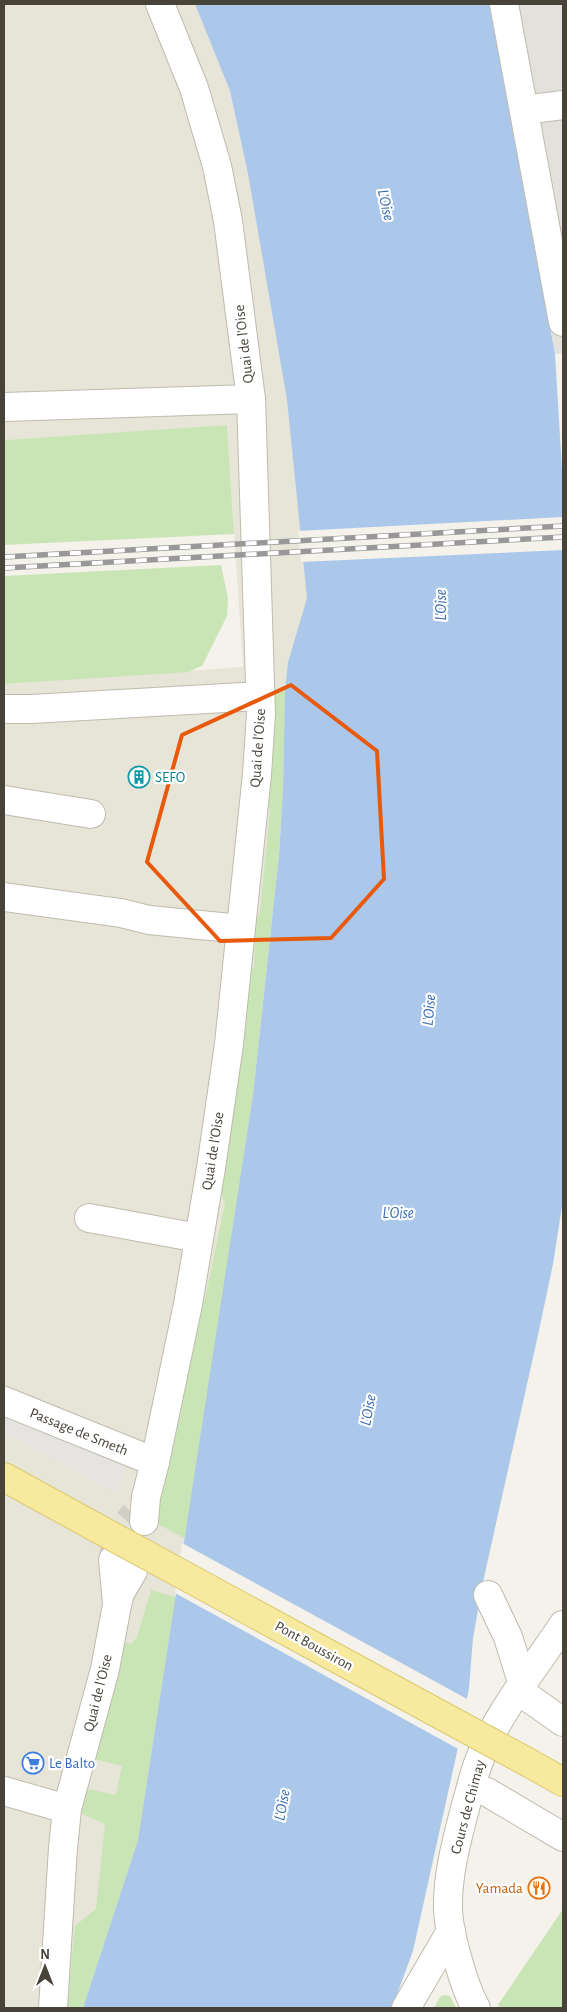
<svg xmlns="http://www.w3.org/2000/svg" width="567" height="2012" viewBox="0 0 567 2012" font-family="'Alegreya Sans',sans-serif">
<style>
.residential{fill:#e7e4d8}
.industrial{fill:#e3e1db}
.green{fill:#c9e5b6}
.parking{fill:#e5e4e1}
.water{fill:#abc8eb}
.pier{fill:#f4f2ea}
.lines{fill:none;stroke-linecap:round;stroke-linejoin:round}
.minor-tunnel{stroke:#d1cfc6;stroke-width:28;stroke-dasharray:28 14;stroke-linecap:butt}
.minor-casing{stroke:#bfbbad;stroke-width:30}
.major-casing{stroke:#dbc970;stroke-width:30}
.minor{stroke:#fff;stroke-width:28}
.major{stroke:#f7ea9f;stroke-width:28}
.rail-casing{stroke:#989898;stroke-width:5.5}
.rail{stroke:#fff;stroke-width:4;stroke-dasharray:11;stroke-linecap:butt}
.major-bridge-casing{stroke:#dbc970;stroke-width:30;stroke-linecap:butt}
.major-bridge{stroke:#f7ea9f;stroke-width:28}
.marked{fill:none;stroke:#e8590c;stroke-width:4;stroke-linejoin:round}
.labels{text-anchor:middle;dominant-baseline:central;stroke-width:4.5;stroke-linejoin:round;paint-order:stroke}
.street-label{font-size:15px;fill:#474338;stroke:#fff}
.culture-label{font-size:15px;fill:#0d838f;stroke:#fff;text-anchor:start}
.shop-label{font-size:15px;fill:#366cbe;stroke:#fff;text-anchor:start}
.food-label{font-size:15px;fill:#c56008;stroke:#fff;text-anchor:end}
.water-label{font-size:16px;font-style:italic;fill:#396cac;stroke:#fff}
</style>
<rect width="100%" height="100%" fill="#f4f2ea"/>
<!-- residential -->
<path class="residential" d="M4,4h191l35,87 18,83 39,226 20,198 -19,64 -3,27 -2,100 -30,306 -115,745 -55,168h-79v-1324l239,-17 -16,-242 -223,15z"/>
<!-- industrial -->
<path class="industrial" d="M490,4h73v349l-8,1z"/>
<!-- green -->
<g class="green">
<path d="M227,425l7,109 -230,11v-105z"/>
<path d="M221,565l7,33 -1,18 -25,50 -14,6 -184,12v-108z"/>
<path d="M285,689l-2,100 -4,66 -26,240 -67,444 -30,-16 40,-214 9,-10 20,-96 -6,-14 28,-217 7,-4 1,-26 -5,-5 3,-19 7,-4 10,-104 -7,-15 7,-104z"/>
<path d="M151,1590l25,7 -38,243 -55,168h-16l8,-82 21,-17 9,-85 -25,-11 3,-25 33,7 6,-29 -32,-8 34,-116 7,2 6,-7z"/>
<path d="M563,1909v99h-63l-2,-3z"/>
<path d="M443,1995l7,1 6,12h-22l6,-11z"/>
</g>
<!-- parking -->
<path class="parking" d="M11,1412l116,49 -9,33 -114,-62v-10z"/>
<!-- water -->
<path class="water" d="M195,4h294l66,350 8,132v714l-10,64 -15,71 -55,247 -10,56 -4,50 -12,64 -44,199 -21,57h-309l55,-168 115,-745 26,-240 4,-66 2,-100 3,-27 19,-64 -20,-198 -39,-226 -18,-83z"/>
<!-- pier -->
<g class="pier">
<path d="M563,517v33l-262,12 -3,-31z"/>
<path d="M182,1543l287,157 -9,50 -285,-157z"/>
</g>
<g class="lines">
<!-- minor-tunnel -->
<path class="minor-tunnel" d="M113,1560c1,-20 7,-31 21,-45"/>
<!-- minor casing -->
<g class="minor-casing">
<g id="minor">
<path d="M504,4l59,318"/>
<path d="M524,110l39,-5"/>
<path d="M4,407l247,-8"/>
<path d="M4,709h27l229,-13"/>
<path d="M4,800l87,14"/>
<path d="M4,897l117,16 28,7 92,9"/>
<path d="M89,1218l110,20"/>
<path d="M4,1401l151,61"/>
<path d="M144,1521l2,-24 9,-35 33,-158 23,-136 18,-124 28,-270 4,-60 -10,-315 -23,-178 -11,-55 -23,-78 -34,-84"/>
<path d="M113,1560l4,43"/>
<path d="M488,1595l20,42 15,48"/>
<path d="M519,1691l44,31"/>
<path d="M471,1787l16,5 76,45"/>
<path d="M4,1791l63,18"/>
<path d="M53,2008l10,-160 4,-39 38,-140 12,-64 3,-12 13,-22"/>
<path d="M406,2008l45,-77"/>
<path d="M476,2008c-12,-21 -27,-74 -28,-98 -1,-37 10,-74 19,-109 4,-13 7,-27 12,-40 17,-46 57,-95 84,-136"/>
</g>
</g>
<!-- major casing -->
<g class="major-casing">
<g id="major">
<path d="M4,1477l93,51"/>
<path d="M531,1764l32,18"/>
</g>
</g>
<!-- minor -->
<use href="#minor" class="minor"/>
<!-- major -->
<use href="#major" class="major"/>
<!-- rail casing -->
<g class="rail-casing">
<g id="rail">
<path d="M4,557l559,-31"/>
<path d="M4,568l559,-31"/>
</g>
</g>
<!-- rail -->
<use href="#rail" class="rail"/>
<!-- major-bridge casing -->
<g class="major-bridge-casing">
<path id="major-bridge" d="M97,1528l434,236"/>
</g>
<!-- major-bridge -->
<use href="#major-bridge" class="major-bridge"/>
</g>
<!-- marked area -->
<path class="marked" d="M291,685l86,66 7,128 -53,59 -111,3 -73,-79 35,-127z"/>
<!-- icons -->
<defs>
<g id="building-ring" transform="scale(1.125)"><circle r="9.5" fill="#fff" stroke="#0f9aa8" stroke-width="1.5"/><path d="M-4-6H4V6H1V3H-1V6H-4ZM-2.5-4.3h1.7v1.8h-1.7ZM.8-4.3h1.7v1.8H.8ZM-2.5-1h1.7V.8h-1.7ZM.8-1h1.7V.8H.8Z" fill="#0f9aa8"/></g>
<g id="supermarket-ring" transform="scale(1.125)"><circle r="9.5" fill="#fff" stroke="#3f7fe0" stroke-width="1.5"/><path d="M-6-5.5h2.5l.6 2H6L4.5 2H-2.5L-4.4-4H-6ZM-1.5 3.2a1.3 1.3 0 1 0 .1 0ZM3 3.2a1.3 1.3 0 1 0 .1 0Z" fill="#3f7fe0"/></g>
<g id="restaurant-ring" transform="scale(1.125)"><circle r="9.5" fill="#fff" stroke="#e8710a" stroke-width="1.5"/><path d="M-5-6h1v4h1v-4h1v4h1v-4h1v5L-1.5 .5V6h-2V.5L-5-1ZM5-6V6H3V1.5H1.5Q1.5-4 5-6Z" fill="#e8710a"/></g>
</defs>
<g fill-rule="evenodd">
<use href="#building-ring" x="139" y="777"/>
<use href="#supermarket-ring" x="33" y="1763"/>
<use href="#restaurant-ring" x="539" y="1888"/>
</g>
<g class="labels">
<!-- street labels -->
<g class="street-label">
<text transform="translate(244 344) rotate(-97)">Quai de l'Oise</text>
<text transform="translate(258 748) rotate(-86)">Quai de l'Oise</text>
<text transform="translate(213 1151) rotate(-81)">Quai de l'Oise</text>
<text transform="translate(79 1432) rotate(22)">Passage de Smeth</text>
<text transform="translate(314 1646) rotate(29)">Pont Boussiron</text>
<text transform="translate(98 1693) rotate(-76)">Quai de l'Oise</text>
<text transform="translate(468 1807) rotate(-75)">Cours de Chimay</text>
</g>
<!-- culture labels -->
<g class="culture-label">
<text x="155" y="777">SEFO</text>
</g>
<!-- shop labels -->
<g class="shop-label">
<text x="49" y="1763">Le Balto</text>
</g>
<!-- food labels -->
<g class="food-label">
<text x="523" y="1888">Yamada</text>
</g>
<!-- water labels -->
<g class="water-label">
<text transform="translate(386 205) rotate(78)">L'Oise</text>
<text transform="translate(441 605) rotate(-90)">L'Oise</text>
<text transform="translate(429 1010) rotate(-85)">L'Oise</text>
<text x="398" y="1213">L’Oise</text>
<text transform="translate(368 1410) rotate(-79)">L'Oise</text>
<text transform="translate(282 1805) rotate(-79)">L'Oise</text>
</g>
</g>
<!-- border -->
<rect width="567" height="2012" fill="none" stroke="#474338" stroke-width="10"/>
<!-- north arrow -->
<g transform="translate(45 1967)" stroke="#ffffff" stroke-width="4" paint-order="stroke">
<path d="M0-4L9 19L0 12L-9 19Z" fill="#474338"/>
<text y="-8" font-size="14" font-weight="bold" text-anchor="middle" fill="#474338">N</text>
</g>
</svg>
